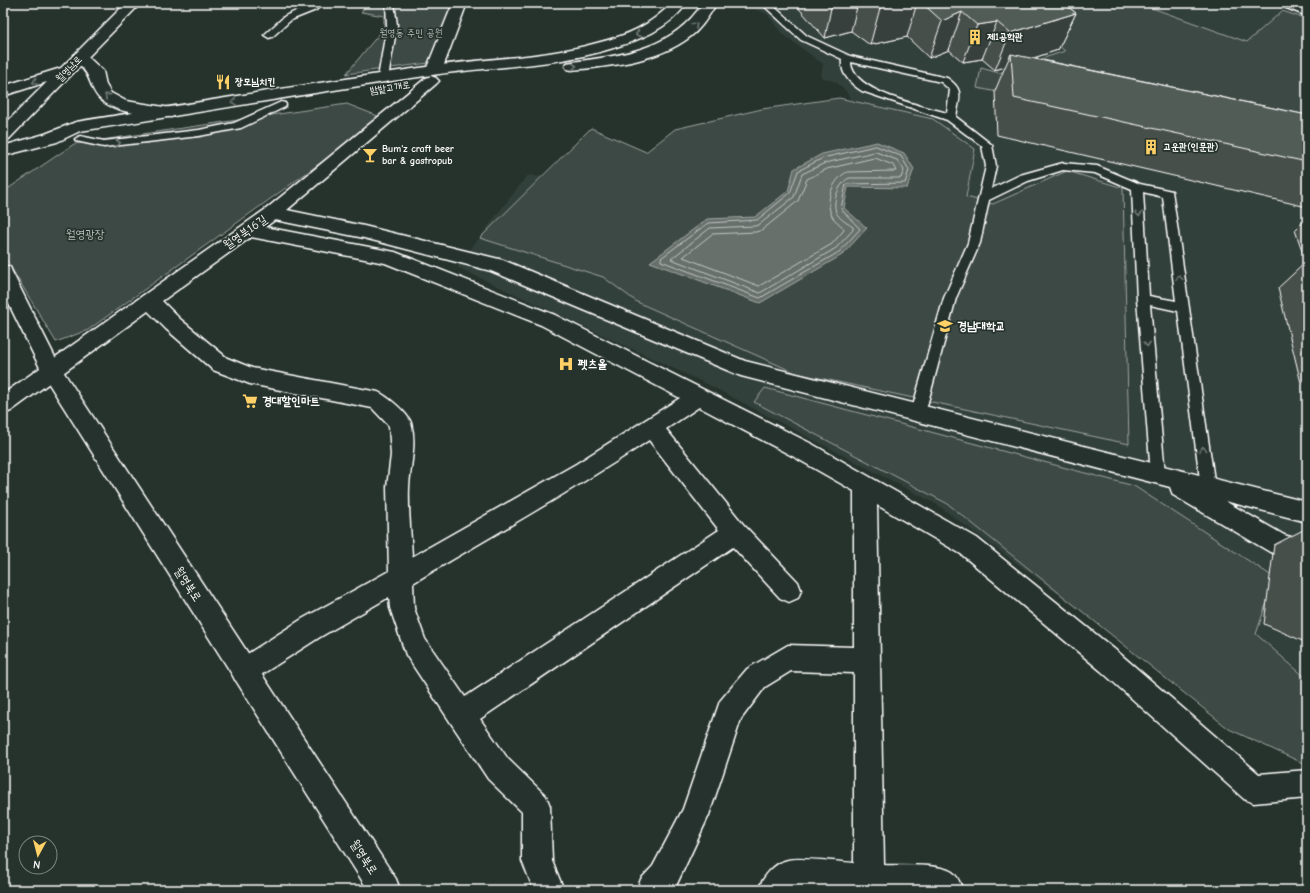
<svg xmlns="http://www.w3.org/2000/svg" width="1310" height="893" viewBox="0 0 1310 893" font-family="'Comic Neue','Poor Story',sans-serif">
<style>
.built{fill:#333f3a}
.green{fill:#3e4944;stroke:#9ea4a2}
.water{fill:#67706c;stroke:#a4a9a7}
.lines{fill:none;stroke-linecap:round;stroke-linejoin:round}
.shore{stroke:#c2c6c4;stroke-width:1}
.lane-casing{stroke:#fff;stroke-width:3}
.street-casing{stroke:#fff;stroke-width:3}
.secondary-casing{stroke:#fff;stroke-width:3}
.primary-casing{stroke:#fff;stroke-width:3}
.lane{fill:#26332d;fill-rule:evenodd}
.street{fill:#26332d;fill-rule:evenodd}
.secondary{fill:#26332d;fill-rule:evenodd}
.primary{fill:#26332d;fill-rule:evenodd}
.wall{fill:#464f4b;stroke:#fff}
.shaded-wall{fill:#39403d;stroke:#fff}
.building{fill:#515c57;stroke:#fff}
.oneway{stroke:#727a76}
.labels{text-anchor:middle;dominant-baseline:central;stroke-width:3.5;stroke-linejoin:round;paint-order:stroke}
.far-park-label{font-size:10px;fill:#bbbfbe;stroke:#26332d}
.far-poi-label{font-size:10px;font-weight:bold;fill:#fff;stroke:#26332d;text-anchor:start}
.far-street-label{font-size:10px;fill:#fff;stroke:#26332d}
.street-label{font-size:12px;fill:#fff;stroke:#26332d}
.park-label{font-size:12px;fill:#bbbfbe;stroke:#26332d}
.poi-label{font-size:12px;font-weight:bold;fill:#fff;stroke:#26332d;text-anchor:start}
</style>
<rect width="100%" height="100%" fill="#26332d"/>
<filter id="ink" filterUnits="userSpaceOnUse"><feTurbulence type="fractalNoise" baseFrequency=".025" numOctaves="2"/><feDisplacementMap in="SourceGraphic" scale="8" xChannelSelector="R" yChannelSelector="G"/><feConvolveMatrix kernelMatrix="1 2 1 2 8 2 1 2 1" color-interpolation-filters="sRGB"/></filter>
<g filter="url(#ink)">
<!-- built -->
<path class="built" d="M746,3h561v737l-56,-4 -315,-232 -227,-119 -252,-118 69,-90 4,-2 18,3 167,2 138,-75 -4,-9 -5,-7 -8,-7 -15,-5 2,-13 -41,-30 -15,-20 -21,-9z"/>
<!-- green -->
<g class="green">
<path d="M368,3h87l-26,60 -83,11 38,-46v-12l-23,-4z"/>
<path d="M1089,3h49l109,39 35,-31 25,8v133l-330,-64 4,-20 18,5 66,-22 -39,-34z"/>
<path d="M839,98l94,21 42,30 -9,48 27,7 74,-33 56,17 6,256 -333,-71 -159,-71 -34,-25 -123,-39 111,-110 55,24 29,-23 87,-20z"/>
<path d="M347,104l36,14 -295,212 -32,12 -53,-88v-62l71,-48z"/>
<path d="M765,388l369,98 141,92 -19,56 51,45v86l-78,-36 -281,-225 -194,-102z"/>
</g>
<!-- water -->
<path class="water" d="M877,142l27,11 10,16 -7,19 -59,-1 -4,21 23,20 -25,27 -82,48 -110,-41 57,-43 48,-2 33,-26 6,-22 28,-15z"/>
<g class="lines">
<!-- shore -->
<g class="shore">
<path d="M876,146l25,10 8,14 -4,13 -59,1 -5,25 19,20 -21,23 -79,46 -99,-37v-3l47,-35 49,-3 33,-27 8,-22 25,-13z"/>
<path d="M876,152l21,8 7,10 -3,8h-52c-10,5 -17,23 -13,34 3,7 11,11 17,15v3l-17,18 -76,45 -89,-34 39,-31 45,-2 5,-2 34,-27 8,-23 23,-11z"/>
<path d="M875,158l18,7 3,6 -49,1c-14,7 -23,29 -15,44 3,6 10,8 12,14l-12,14 -73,42 -76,-29 29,-23 44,-2 6,-2 36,-29 9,-22 20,-10z"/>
</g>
<!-- lane casing -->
<g class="lane-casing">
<g id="lane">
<path d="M314,3h9l-7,7 -25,10 -19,17 -3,1 -5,-3 21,-19z"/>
<path d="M386,3h8l3,22 -9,53 -5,3 -5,-3 9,-53z"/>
<path d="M761,3h9l37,33 43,20 97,22c18,12 12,20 9,39l36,28 4,21 -5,23 29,-14 43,-12 34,3 43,18 32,7 43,296 -2,5 -5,1 -5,-1 -2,-5 -23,-176 -28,-6 15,169 -2,4 -5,2 -5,-2 -2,-4 -14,-175 -5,-110 -37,-16 -32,-3 -35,11 -39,19 -9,43 -24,55 -31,115 -2,4 -5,2 -5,-2 -2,-4 33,-115 24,-55 18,-77 -4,-20 -35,-26 -85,-29c-11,-7 -22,-17 -20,-32l-41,-19zM851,62l90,20 9,8 -3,23c-24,-7 -96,-21 -96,-51zM1143,192l20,5 13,104 -27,-5z"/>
<path d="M1274,3h13l20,7v6z"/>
<path d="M281,102l4,1 1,2 -1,2 -44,21 -42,8 -95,11 -28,-6 -1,-2 5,-3 24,5 95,-11 35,-7z"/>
</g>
</g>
<!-- street casing -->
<g class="street-casing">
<g id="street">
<path d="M453,3h14l-25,67 -3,3h-10l-3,-3z"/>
<path d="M431,76l5,2 3,3 -3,3 -149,126 77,16 139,34 242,101 562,141v20l-82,-21 59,34 23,7v22l-37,-12 -97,-57 -3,-8 -429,-111 -250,-105 -127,-33 -89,-18 -10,7 130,25 160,63 257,129 165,94 142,115 140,121 48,-4v28l-53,5 -10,-4 -143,-128 -140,-117 -84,-49 7,360c18,1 53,-2 68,7 6,4 8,12 11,18h-205c5,-13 16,-27 30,-30 11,-3 52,2 66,3v-190l-63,-2 -26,16 -24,32 -32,96 -34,73 -3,2h-35l4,-11 12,-13 30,-57 37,-108 27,-32 41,-24 66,2v-156l-58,-33 -97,-51 -33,22 77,95 55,58 3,8 -3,8 -9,4 -9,-4 -47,-51 -253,172 28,40 38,37 4,10 2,55 12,29h-30l-12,-29v-49l-34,-33 -82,-124 -16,-47 -1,-11 -69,40 -67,43 -9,4 -9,-4 -4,-9 4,-9 67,-43 87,-48 -2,-84 4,-32 -2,-29 -17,-18 -122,-24 -37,-14 -47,-41 -18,-18 -137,100 -8,3v-20l263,-185 160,-131zM251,237l134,26 156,62 139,73 -104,66 -164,93c-1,-23 -4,-47 -3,-70 1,-21 8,-43 2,-64 -3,-10 -24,-27 -33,-31l-126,-24 -25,-10 -47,-39 -18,-18zM649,440l70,90 -254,167 -40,-58 -11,-31 -1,-25c79,-48 160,-92 236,-143z"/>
</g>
</g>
<!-- secondary casing -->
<g class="secondary-casing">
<g id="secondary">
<path d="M126,3h15l-53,54 15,14 3,14 5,8 15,8 51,8 2,3 -2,3 -6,2c-22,-3 -54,-2 -71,-18 -11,-11 -8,-23 -20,-33l-71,73 -6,1v-14l44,-44 -44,14v-10l58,-18z"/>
<path d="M3,265l7,2 2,5 47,93 337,514 4,11h-32l-324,-514 -41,-84z"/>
</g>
</g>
<!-- primary casing -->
<g class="primary-casing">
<g id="primary">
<path d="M672,3h15c-18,26 -48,37 -77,46 -58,18 -119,17 -178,26 -118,17 -235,38 -352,56l-23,11 -54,14v-10l42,-12 31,-12c119,-19 237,-39 357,-56 54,-8 111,-8 164,-23 32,-8 52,-17 75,-40z"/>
<path d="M703,3h14c-8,12 -15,25 -27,34 -33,25 -79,29 -118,33l-5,-1 -2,-3 2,-3 5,-1c52,-7 100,-12 131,-59z"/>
</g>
</g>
<!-- lane -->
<use href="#lane" class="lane"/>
<!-- street -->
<use href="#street" class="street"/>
<!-- secondary -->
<use href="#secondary" class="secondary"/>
<!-- primary -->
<use href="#primary" class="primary"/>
</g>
<!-- wall -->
<g class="wall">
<path d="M794,3h269l13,10 -18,37 -25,8 274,57v92l-310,-72 -2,-44 10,-24 -10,3 -13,-11 -19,3 -14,-12 -20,8 -22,-21 -37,8 -19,-14 -26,7z"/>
<path d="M1307,218v166l-6,-1 -23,-95 28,-26 -11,-32z"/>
<path d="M1307,528v115l-43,-19 10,-79z"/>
</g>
<!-- shaded-wall -->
<g class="shaded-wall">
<path d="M832,3h26l-7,28 -26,7z"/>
<path d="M902,3h15l-10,34 -37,8 10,-37z"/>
<path d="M962,12l-13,38 -20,8 13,-37z"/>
<path d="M1076,13l-18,37 -46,15 -1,-11 -6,13 -10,3 15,-37z"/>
<path d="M997,22l-15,37 -19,3 14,-37z"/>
</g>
<!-- building -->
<g class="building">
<path d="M873,3h29l-22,5z"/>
<path d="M922,3h141l13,10 -66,20 -13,-11 -20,3 -15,-13 -20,9z"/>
<path d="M1011,54l296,61v47l-293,-64z"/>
</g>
<!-- one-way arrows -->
<defs><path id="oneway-chevron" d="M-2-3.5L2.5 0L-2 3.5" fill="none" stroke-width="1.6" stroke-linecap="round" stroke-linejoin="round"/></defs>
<g class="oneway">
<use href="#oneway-chevron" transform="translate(695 25) rotate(-43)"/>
<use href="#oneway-chevron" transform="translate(638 34) rotate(159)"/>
<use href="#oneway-chevron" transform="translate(574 66) rotate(-7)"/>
<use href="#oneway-chevron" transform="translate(35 82) rotate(161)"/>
<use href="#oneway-chevron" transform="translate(107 96) rotate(-140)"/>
<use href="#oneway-chevron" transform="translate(234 102) rotate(171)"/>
<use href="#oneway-chevron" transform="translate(118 143) rotate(-7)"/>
<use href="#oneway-chevron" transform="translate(1139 214) rotate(87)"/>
<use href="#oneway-chevron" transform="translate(1179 278) rotate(-98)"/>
<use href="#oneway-chevron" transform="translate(1147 344) rotate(85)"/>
<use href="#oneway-chevron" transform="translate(1203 449) rotate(-98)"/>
</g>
</g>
<!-- icons -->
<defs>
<g id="building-bare" transform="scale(1.2)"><path d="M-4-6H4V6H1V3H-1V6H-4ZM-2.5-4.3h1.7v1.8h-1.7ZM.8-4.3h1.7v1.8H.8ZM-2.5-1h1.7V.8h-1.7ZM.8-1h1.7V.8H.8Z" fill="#ffd166" stroke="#26332d" stroke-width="2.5" paint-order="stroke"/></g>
<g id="restaurant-bare" transform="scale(1.2)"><path d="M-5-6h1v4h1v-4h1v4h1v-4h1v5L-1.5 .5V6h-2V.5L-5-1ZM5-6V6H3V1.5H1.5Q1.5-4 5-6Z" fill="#ffd166" stroke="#26332d" stroke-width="2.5" paint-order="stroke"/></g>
<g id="bar-bare" transform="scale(1.2)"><path d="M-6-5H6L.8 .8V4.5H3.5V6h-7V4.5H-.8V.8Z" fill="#ffd166" stroke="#26332d" stroke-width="2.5" paint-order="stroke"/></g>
<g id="university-bare" transform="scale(1.2)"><path d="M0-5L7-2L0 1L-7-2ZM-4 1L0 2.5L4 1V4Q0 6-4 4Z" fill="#ffd166" stroke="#26332d" stroke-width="2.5" paint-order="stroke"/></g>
<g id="hospital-bare" transform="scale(1.2)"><path d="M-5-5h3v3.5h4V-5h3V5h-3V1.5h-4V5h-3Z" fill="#ffd166" stroke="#26332d" stroke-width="2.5" paint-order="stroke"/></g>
<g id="supermarket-bare" transform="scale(1.2)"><path d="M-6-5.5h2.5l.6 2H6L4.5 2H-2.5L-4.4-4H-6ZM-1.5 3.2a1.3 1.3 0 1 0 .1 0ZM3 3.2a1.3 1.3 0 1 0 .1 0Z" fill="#ffd166" stroke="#26332d" stroke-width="2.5" paint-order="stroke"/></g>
</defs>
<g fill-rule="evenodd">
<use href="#building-bare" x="975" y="37"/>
<use href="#restaurant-bare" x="223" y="82"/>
<use href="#building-bare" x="1151" y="147"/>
<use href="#bar-bare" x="370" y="155"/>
<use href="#university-bare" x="945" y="326"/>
<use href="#hospital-bare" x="566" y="364"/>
<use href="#supermarket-bare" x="250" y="401"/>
</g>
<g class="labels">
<!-- far-park labels -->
<g class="far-park-label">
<text x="411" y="33">월영동 주민 공원</text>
</g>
<!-- far-poi labels -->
<g class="far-poi-label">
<text x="987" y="37">제1공학관</text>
<text x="235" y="82">장모님치킨</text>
<text x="1163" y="147">고운관(인문관)</text>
<text x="382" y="149">Bum'z craft beer<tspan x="382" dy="12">bar &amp; gastropub</tspan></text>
</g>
<!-- far-street labels -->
<g class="far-street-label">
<text transform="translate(69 69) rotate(-45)">월영남로</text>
<text transform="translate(390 88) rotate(-9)">밤밭고개로</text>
</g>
<!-- street labels -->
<g class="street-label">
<text transform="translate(245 232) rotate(-35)">월영북16길</text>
<text transform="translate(188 584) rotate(57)">월영북로</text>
<text transform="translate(364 857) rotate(57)">월영북로</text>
</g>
<!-- park labels -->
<g class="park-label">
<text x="85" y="234">월영광장</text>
</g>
<!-- poi labels -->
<g class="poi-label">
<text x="957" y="326">경남대학교</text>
<text x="578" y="364">펫츠올</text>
<text x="262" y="401">경대할인마트</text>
</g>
</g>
<!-- margin -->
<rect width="1310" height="893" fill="none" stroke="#26332d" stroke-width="16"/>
<rect x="8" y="8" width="1294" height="877" fill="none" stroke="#fff" stroke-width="1.5" filter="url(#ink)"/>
<!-- north arrow -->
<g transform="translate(38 855) rotate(187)"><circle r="19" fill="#26332d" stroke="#7d8581"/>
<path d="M0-3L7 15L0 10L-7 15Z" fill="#ffd166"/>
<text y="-6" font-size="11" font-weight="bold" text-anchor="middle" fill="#ffffff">N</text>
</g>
</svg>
